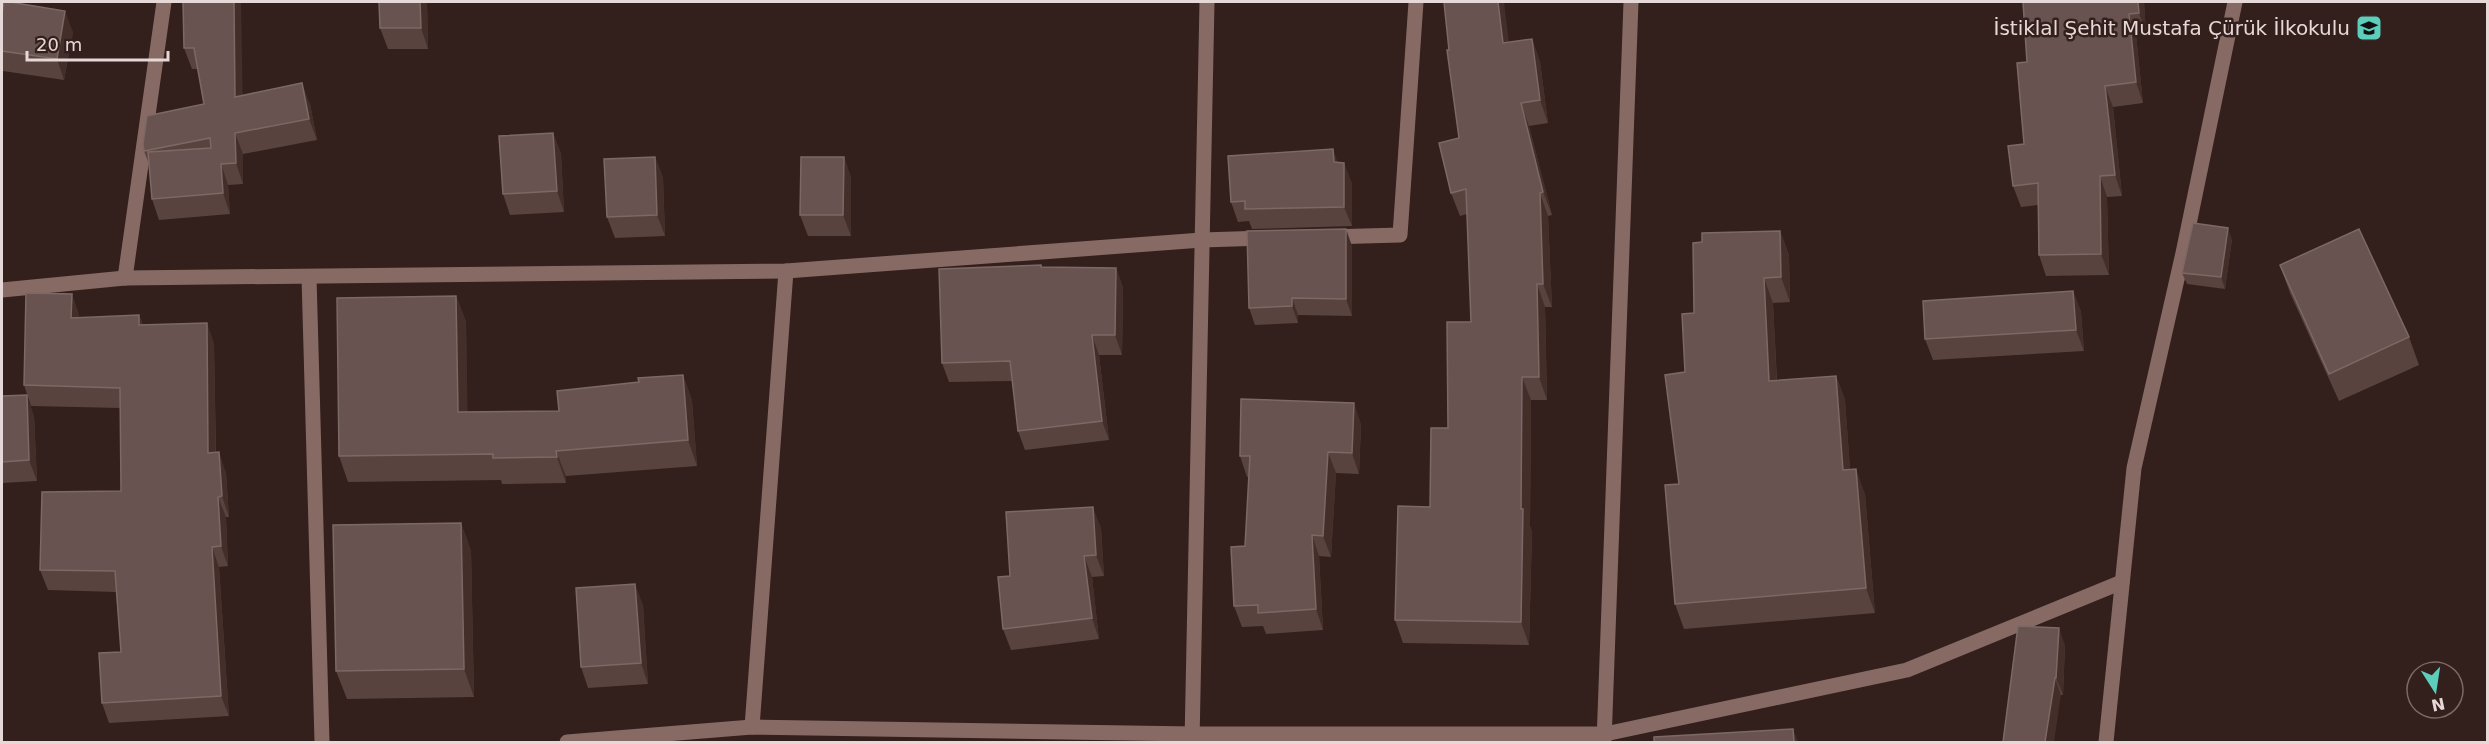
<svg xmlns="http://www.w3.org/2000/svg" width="2489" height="744" viewBox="0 0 2489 744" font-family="'DejaVu Sans',sans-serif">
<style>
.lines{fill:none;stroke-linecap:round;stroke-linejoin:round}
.minor{stroke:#876a64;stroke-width:15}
.wall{fill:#59433f}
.shaded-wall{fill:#432e2a}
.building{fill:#685350;stroke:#7c6865;stroke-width:1.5}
.labels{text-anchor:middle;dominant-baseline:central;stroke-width:5;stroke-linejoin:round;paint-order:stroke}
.poi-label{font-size:20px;fill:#e6d8d6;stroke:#331f1c;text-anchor:end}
</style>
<rect width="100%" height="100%" fill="#331f1c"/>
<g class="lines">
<!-- minor -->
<g class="minor">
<path d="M1328,237l72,-2 16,-233"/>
<path d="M309,277l13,465"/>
<path d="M125,278l39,-276"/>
<path d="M2,290l123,-12 661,-7 416,-31 63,-2"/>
<path d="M752,727l34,-456"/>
<path d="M567,742l185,-15 442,7h411l302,-64 215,-88"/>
<path d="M1192,742l15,-740"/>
<path d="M1604,742l27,-740"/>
<path d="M2106,742l28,-274 49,-215 52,-251"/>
</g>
</g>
<!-- wall -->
<g class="wall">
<path d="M2,2h8l63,30 -9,48 -61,-9 -1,-5z"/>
<path d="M183,2l59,94 68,8 7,36 -74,14v30l-15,1 2,29 -71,6 -7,-21 -3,-35 -5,-13 60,-47 -6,-35h-6l-8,-21z"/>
<path d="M379,2h48l1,47h-40l-8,-21z"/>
<path d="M2023,2h121l2,32 -10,1 7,68 -30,4 9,89 -15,1 2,78 -63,1 -7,-21 -1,-50 -17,2 -8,-21 11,-42 3,-82z"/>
<path d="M1532,39l8,23 8,61 -19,3 23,89 -4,1 4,91h-7l2,93h-16l-1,126 2,6 -3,113 -126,-2 -8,-23 35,-113 18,-79 23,-106 -4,-108 -7,2 -9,-23 8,-55 -10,-88z"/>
<path d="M553,133l8,21 3,58 -54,3 -7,-21z"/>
<path d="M655,157l8,21 2,58 -50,2 -8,-21z"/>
<path d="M844,157l7,21v58h-43l-8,-21z"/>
<path d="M1338,162l14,21v43l-100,3 -3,-8 -11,1 -7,-20z"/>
<path d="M1780,231l9,24 1,47 -17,1 4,77 59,-4 9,24 5,69 15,25 10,119 -191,16 -9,-25 4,-120 6,-112 9,-59z"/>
<path d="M2232,239l-7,50 -38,-5 -5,-11z"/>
<path d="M1352,246v70l-54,-1v8l-43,2 -6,-17z"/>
<path d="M1041,265l1,2 74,1 7,20 -1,67h-23l10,85 -84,10 -7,-19 -6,-50 -63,1 -7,-19z"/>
<path d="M2280,265l129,72 10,28 -80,36 -49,-108z"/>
<path d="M2073,291l8,21 3,39 -151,9 -8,-21z"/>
<path d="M456,296l10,26 1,90 92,-1 80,-29 44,-7 9,26 5,65 -131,10v7l-64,1 -1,-4 -153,2 -9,-26z"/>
<path d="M79,314v4l60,-3 4,10 71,18 2,110 10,20 3,44h-3l2,49 -9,1 10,149 -120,7 -7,-20 19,-51 -5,-60 -68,-2 -8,-20 81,-79 -1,-83 -89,-2 -7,-21z"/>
<path d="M2,396l32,20 3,65 -35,2z"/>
<path d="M1361,424l-2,50 -23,-1 -5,84 -12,-1 4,74 -57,4 -3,-8 -21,1 -8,-21 11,-60 4,-69h-2l-7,-21z"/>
<path d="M461,523l10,28 3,146 -127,2 -11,-28z"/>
<path d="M1101,528l3,48 -12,1 7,62 -88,11 -8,-21 7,-53z"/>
<path d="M643,605l5,79 -60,4 -7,-21z"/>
<path d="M2065,645l-2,50h-2l-58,47z"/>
</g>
<!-- shaded-wall -->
<g class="shaded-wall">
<path d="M234,2h7l2,116 -8,-21z"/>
<path d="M420,2h7l1,47 -7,-21z"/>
<path d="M1498,2h6l8,64 -9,-23z"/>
<path d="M2138,2h6l2,32 -7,-21z"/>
<path d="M65,11l8,21 -9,48 -7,-21z"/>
<path d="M2129,14l7,21 7,68 -7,-21z"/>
<path d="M1532,39l8,23 8,61 -8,-23z"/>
<path d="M302,83l8,21 7,36 -8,-21z"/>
<path d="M2105,86l8,21 9,89 -7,-21z"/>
<path d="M1521,103l8,23 23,89 -9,-23z"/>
<path d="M235,133l8,21v30l-7,-21z"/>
<path d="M553,133l8,21 3,58 -7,-21z"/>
<path d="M1333,149l7,20 -6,-7z"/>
<path d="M655,157l8,21 2,58 -8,-21z"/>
<path d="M844,157l7,21v58l-8,-21z"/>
<path d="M1344,163l8,20v43l-8,-19z"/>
<path d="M221,164l7,21 2,29 -7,-21z"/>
<path d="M2100,176l7,21 2,78 -8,-21z"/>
<path d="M1540,193l8,23 4,91 -9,-23z"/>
<path d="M2228,228l4,11 -7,50 -4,-12z"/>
<path d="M1346,229l6,17v70l-6,-17z"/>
<path d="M1780,231l9,24 1,47 -9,-25z"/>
<path d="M1116,268l7,20 -1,67 -7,-20z"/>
<path d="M1764,278l9,25 5,103 -9,-25z"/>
<path d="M1537,284l8,23 2,93 -8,-23z"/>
<path d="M2073,291l8,21 3,39 -8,-21z"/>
<path d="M72,294l7,20v25l-8,-21z"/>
<path d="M456,296l10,26 2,116 -10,-26z"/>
<path d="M1292,298l6,17v8l-6,-17z"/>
<path d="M139,315l8,20 -8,-10z"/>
<path d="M207,323l7,20 2,130 -8,-20z"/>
<path d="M1092,335l7,20 10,85 -7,-19z"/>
<path d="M683,375l9,26 5,65 -9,-26z"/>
<path d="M1836,376l9,24 7,95 -9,-25z"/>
<path d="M1522,377l9,23 -1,126 2,6 -3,113 -8,-23z"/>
<path d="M27,395l7,21 3,65 -8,-21z"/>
<path d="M1354,403l7,21 -2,50 -7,-21z"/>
<path d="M556,451l10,25v7l-9,-26z"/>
<path d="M219,452l7,21 3,44 -7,-21z"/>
<path d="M1328,452l8,21 -5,84 -8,-21z"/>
<path d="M1856,469l9,25 10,119 -9,-25z"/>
<path d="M218,497l8,20 2,49 -7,-20z"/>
<path d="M1093,507l8,21 3,48 -8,-21z"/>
<path d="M461,523l10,28 3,146 -10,-28z"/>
<path d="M1312,535l7,21 4,74 -7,-21z"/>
<path d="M212,547l7,20 10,149 -8,-20z"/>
<path d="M1084,556l8,21 7,62 -7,-21z"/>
<path d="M635,584l8,21 5,79 -7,-21z"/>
<path d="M2059,628l6,17 -2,50 -7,-17z"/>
<path d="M2055,678l6,17 -7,47h-9z"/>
<path d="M1793,729l5,13h-4z"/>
</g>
<!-- building -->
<g class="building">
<path d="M4,2h6l55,9 -8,48 -55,-8v-37z"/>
<path d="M183,2h51l1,95 67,-14 7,36 -74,14 1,30 -15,1 2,29 -71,6 -4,-47 63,-4 -1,-10 -66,13 -1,-7 4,-28 57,-12 -10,-56h-10z"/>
<path d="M379,2h41l1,26h-41z"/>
<path d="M1444,2h54l5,41 29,-4 8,61 -19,3 22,89 -3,1 3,91h-6l2,93h-17l-1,132h2l-2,113 -126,-2 3,-114 32,1 1,-79h17l-1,-106h24l-5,-133 -15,4 -12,-50 20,-5 -12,-88h2z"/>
<path d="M2023,2h115l1,11 -10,1 7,68 -31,4 10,89 -15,1 1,78 -62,1 -1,-72 -25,3 -5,-40 16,-2 -7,-81 10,-1z"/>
<path d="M553,133l4,58 -54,3 -4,-58z"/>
<path d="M1333,149l1,13 10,1v44l-99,2v-8l-14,1 -3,-46z"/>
<path d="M655,157l2,58 -50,2 -3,-58z"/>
<path d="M801,157h43l-1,58h-43z"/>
<path d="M2193,223l35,5 -7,49 -39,-4z"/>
<path d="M1346,229v70l-54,-1v8l-43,2 -2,-77z"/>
<path d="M2359,229l50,108 -80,37 -49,-109z"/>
<path d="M1780,231l1,46 -17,1 5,103 67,-5 7,94 13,-1 10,119 -191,16 -10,-119 14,-1 -14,-109 20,-3 -3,-58 12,-1 -1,-70 9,-1v-9z"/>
<path d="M1041,265v2l75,1 -1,67h-23l10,86 -84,10 -8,-70 -68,2 -3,-94z"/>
<path d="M2073,291l3,39 -151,9 -2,-38z"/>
<path d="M26,293l46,1 -1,24 68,-3v10l68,-2 1,130 11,-1 3,44 -4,1 3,49 -9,1 9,149 -119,7 -3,-50 22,-1 -6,-81 -75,-1 2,-78 79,-1 -1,-103 -96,-3z"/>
<path d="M456,296l2,116 101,-1 -2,-20 82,-9 -1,-4 45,-3 5,65 -132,11 1,6 -64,1v-4l-154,2 -2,-158z"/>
<path d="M27,395l2,65 -27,2v-66z"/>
<path d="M1241,399l113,4 -2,50 -24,-1 -5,84 -11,-1 4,74 -58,4v-8l-24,1 -3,-59 14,-1 5,-90h-10z"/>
<path d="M1093,507l3,48 -12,1 8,62 -89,11 -5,-52 12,-1 -4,-64z"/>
<path d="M461,523l3,146 -128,2 -3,-146z"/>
<path d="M635,584l6,79 -60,4 -5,-79z"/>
<path d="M2018,626l41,2 -3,50h-1l-10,64h-42z"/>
<path d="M1793,729l1,13h-140v-5z"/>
</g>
<!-- icons -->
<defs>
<g id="school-square" transform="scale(1.35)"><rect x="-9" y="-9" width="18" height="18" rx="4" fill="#5ccebb" stroke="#331f1c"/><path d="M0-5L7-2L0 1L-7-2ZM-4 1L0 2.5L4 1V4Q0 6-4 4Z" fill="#111"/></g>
</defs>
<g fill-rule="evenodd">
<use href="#school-square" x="2369" y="28"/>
</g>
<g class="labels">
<!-- poi labels -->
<g class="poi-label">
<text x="2350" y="28">İstiklal Şehit Mustafa Çürük İlkokulu</text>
</g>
</g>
<!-- border -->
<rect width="2489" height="744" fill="none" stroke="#e6d8d6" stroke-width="6"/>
<!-- north arrow -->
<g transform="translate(2435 690) rotate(168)"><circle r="28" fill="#331f1c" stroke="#7b6966" stroke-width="1.5"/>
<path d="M0-4.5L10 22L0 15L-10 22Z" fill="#5ccebb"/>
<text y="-9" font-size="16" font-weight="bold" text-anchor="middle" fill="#e6d8d6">N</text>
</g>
<!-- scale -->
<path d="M27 51v9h141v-9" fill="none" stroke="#e6d8d6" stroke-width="3"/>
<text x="36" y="51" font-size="18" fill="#e6d8d6" stroke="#331f1c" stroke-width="4.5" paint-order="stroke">20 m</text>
</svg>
